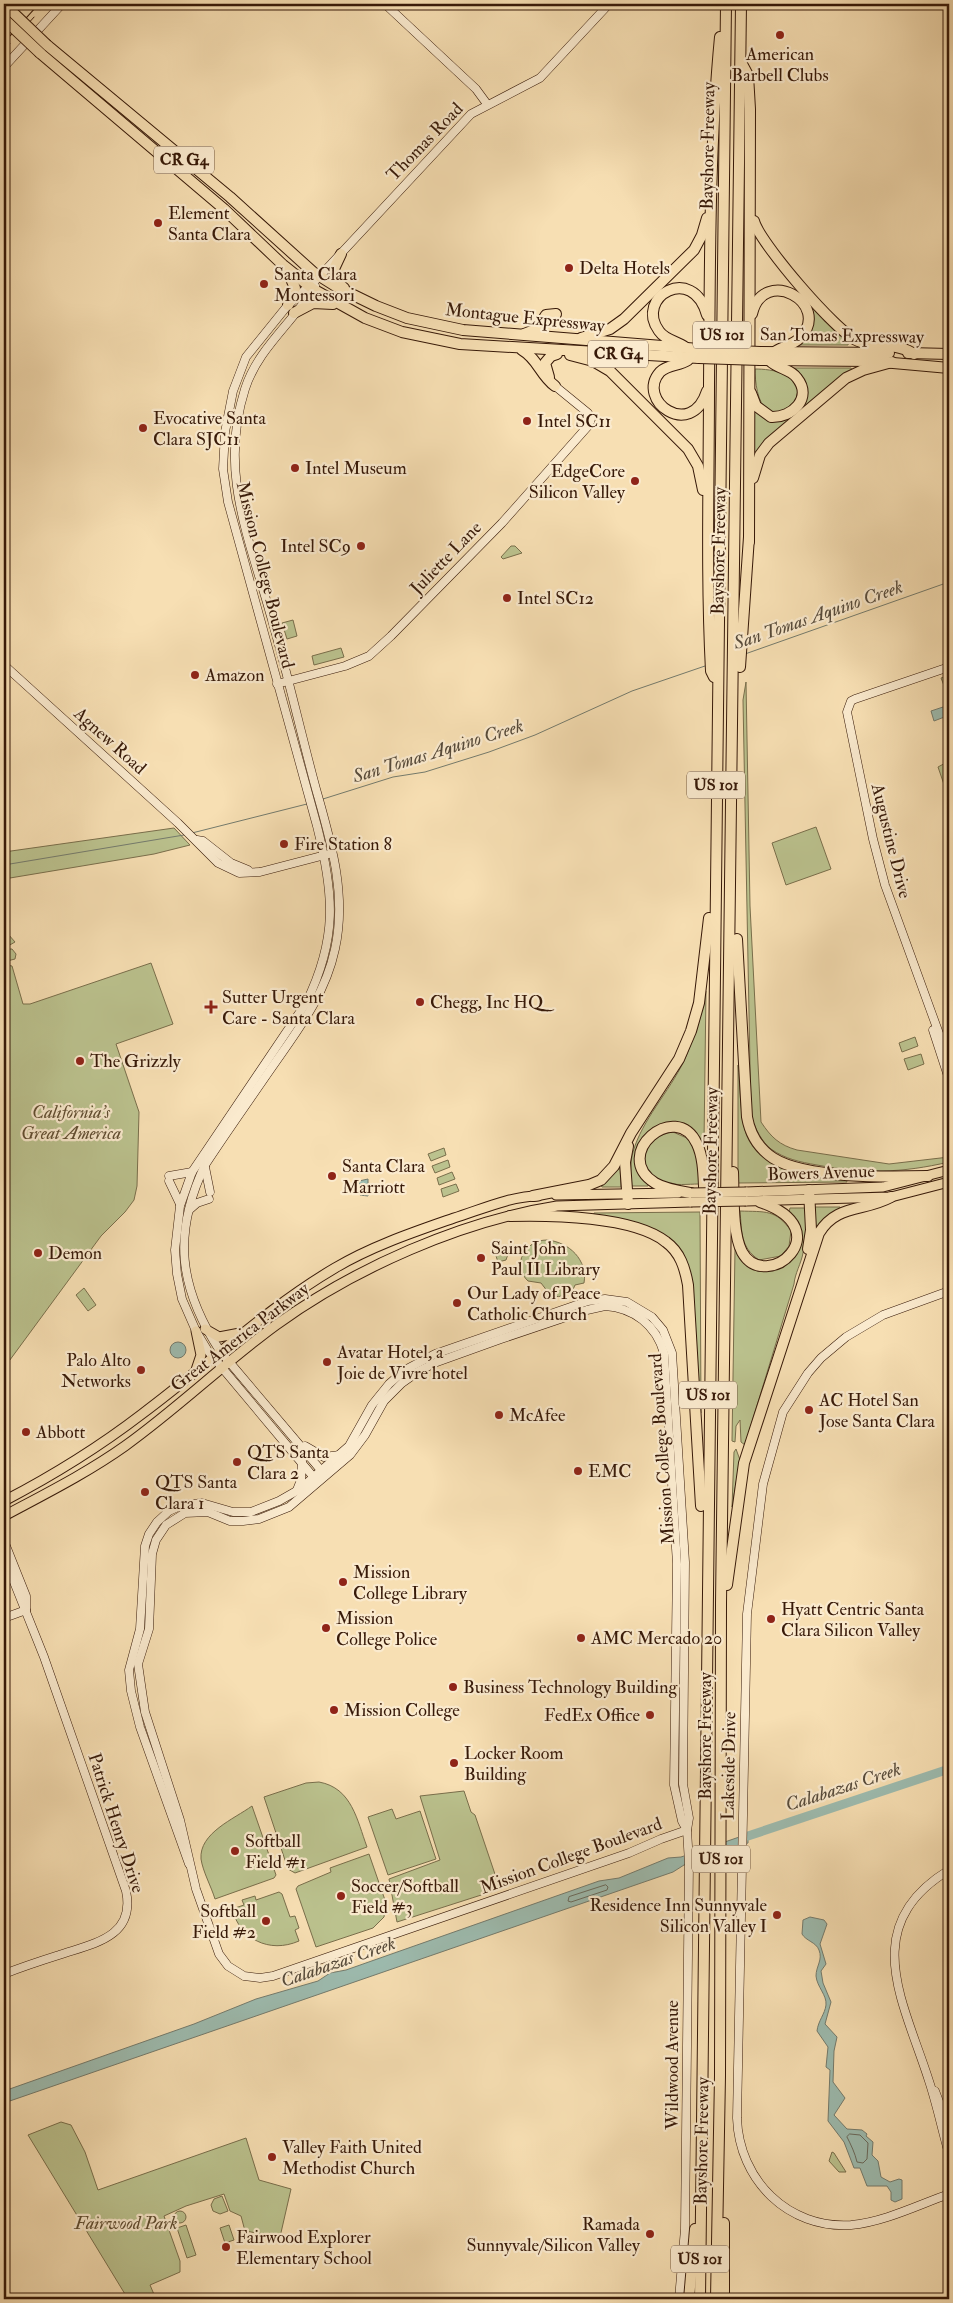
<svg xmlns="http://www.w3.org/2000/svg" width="953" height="2303" viewBox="0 0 953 2303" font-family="'IM FELL Double Pica',serif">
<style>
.green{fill:#bbc28e;stroke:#796e4b}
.water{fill:#9dbcb0;stroke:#747b6d}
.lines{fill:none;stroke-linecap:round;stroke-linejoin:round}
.shore{stroke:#6a6a5c;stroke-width:1}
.stream{stroke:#747b6d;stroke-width:1}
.river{stroke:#9dbcb0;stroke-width:9}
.secondary-casing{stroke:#371908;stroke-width:9}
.primary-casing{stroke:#371908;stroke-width:11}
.highway-casing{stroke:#371908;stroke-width:12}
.secondary{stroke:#faeace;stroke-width:8}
.primary{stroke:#f7dfb3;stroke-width:9}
.highway{stroke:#f7dfb3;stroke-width:10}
.rail{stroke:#371908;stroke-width:1;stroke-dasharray:9 9;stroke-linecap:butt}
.primary-bridge-casing{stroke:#371908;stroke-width:11;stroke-linecap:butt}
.highway-bridge-casing{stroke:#371908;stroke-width:12;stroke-linecap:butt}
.primary-bridge{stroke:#f7dfb3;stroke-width:9}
.highway-bridge{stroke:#f7dfb3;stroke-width:10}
.poi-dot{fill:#8f2418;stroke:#faeace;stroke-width:2}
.labels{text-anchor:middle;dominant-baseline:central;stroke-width:4.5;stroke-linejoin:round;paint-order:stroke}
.shield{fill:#faeace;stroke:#725843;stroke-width:1}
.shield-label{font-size:16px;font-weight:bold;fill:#371908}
.poi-label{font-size:18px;fill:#371908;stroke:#faeace;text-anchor:start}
.street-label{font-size:18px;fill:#371908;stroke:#faeace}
.park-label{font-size:18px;font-style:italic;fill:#5f4c30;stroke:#faeace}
.water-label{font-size:19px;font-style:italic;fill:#564a3a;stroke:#faeace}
</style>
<rect width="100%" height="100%" fill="#f7dfb3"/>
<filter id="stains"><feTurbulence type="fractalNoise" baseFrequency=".004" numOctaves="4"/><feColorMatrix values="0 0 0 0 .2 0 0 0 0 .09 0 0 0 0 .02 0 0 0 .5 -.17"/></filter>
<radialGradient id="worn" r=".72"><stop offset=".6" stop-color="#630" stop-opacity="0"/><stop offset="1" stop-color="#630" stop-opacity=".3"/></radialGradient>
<!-- green -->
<g class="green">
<path d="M810,302l39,38 -1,5h-53l5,-3z"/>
<path d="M851,368l2,4 -47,38 -5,-2 -7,-40z"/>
<path d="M755,369c16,0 49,4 42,28 -2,6 -9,9 -13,14 -5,1 -11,2 -16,-1 -11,-6 -13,-30 -13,-41z"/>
<path d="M752,408l38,10 1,2 -40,42z"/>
<path d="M511,546h4l7,7 -19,6 -2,-2z"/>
<path d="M293,620l4,16 -10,3 -5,-16z"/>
<path d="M341,648l3,9 -30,8 -2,-9z"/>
<path d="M949,675v23l-8,-20z"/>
<path d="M746,682l4,224 11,216c10,15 18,23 36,28l92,14 60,-7v5c-47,11 -85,12 -132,3 -17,-3 -32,-6 -46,-16 -10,-8 -15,-20 -20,-32l-8,-417z"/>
<path d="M949,761v38l-11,-32z"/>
<path d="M816,827l15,42 -45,16 -14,-42z"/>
<path d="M174,828l16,17 -36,9 -150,25v-27z"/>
<path d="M8,934l7,8 -7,4v3h4l4,5 -1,5 -8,2v4l5,1 11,38h7l121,-41 22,61 -57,20 23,68 -2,74 -3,14 -9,12 -24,24 -97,132v-433z"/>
<path d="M704,991h2l-2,151 -4,2 -6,-10c-29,-7 -46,-16 -57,19l12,30 -1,3h-18c1,-11 0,-24 3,-34 9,-32 36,-60 51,-91 10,-22 15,-47 20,-70z"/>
<path d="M915,1037l3,9 -16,6 -3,-9z"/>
<path d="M921,1054l3,10 -16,6 -4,-11z"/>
<path d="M738,1065c2,20 2,41 6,61 9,46 65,48 102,53l1,3 -109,1z"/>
<path d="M673,1132l16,7 9,19 1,26c-11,0 -24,2 -35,-2 -32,-12 -22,-46 9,-50z"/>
<path d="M444,1148l2,7 -15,6 -3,-7z"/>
<path d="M448,1160l2,7 -15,6 -3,-7z"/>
<path d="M620,1164l1,23h-19l-2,-3z"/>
<path d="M452,1172l3,7 -16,6 -2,-7z"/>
<path d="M456,1184l3,7 -16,6 -2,-8z"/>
<path d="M815,1207h25v3l-22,17 -3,-2z"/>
<path d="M790,1208h16c0,15 0,30 -3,45 -2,11 -8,20 -9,31l-49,161 -4,-3 -1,-22 -4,6 -1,16 -3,-1 3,-192c15,26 36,27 59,8l3,-34 -8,-11z"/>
<path d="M740,1211c25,1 36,-2 51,20l-2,15 -8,10 -22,4c-19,-13 -17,-28 -19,-49z"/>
<path d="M700,1212l1,201h-3l-7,-132 -20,-39 -78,-26 1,-3z"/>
<path d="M547,1240c22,2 41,20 37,43l-9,2c-3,10 -14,13 -24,11l-10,-13 -13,-2c-17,-16 -3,-41 19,-41z"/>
<path d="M503,1252l5,2 -2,6 -8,2 -3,-9z"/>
<path d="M84,1288l12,17 -8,6 -12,-16z"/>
<path d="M736,1449l4,11 -8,47 2,-55z"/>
<path d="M319,1782c33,6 38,38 48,65l-72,26 -7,-4 -24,-72 42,-14z"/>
<path d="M464,1791l7,21 4,3 25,74 -103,33 -8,-43 51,-19 -20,-64z"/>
<path d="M252,1806l24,69 -2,3 -59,21c-4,-13 -12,-27 -14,-40 -2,-26 33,-40 51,-53z"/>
<path d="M392,1809l4,10 24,-8 16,48 -48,16 -20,-58z"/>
<path d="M369,1854l17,49 -2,14 -11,11 -57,19 -20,-58 2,-3 33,-14 -1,-4z"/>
<path d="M279,1892l3,2 8,23 5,-1 4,12 -4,2 4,11c-30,13 -59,-2 -67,-32l12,-4 -2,-5 13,-4 1,4z"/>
<path d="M61,2122l10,3 14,27 13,38 148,-52 13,42 32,9 -11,48 -35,-6 -4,-15 -11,-5 -6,-17 -38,12 -22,10 16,45v11l-30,13 6,14h-28l-100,-164z"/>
<path d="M832,2152l2,1 12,19h-7l-10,-11z"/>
<path d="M222,2196l6,15 -8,3 -7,-3 -2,-6 3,-6z"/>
<circle cx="180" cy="2217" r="6"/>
<path d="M186,2225l10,30 -9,3 -10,-30z"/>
<path d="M229,2225l5,15 -9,3 -5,-15z"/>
</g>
<!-- water -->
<g class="water">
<path d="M943,707l4,9 -13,5 -3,-10z"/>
<path d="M368,1179v17l-8,-1 -2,-5 1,-9z"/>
<circle cx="178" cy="1350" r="8"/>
<path d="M748,1834v9l-64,22 -11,7 -669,231v-12l190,-67 62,-25 62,-18 12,-8 16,-3 253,-89 20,-3 49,-20 13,-1z"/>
<path d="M810,1917l14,3 3,4 -7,20 6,20 -5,7 2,12 8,19 -6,22 12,13 -3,14 -1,31 12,16 -11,17 13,14 15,1 5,4 -1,2 7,6 -1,13 6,6 3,16 9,5 9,-3 3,1v19l-7,3 -4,-2v-8l-4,-6h-20l-7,-18h-6l-10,-26 -16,-21 2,-51 -4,-3 2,-20 -11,-16c1,-10 8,-17 9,-26 1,-10 -9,-18 -10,-29 0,-10 7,-16 3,-26 -3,-8 -13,-9 -17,-16l1,-14z"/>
</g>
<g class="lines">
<!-- shore -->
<g class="shore">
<path d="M606,1885l2,2 -1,3 -36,12 -3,-1 1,-4z"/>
<path d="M850,2134l10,1 8,8 -1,16 -4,4 -6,-1c-2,-9 -6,-17 -10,-25z"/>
</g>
<!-- stream -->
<g class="stream">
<path d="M745,654l204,-72"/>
<path d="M323,799l70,-22 32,-5 64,-20 46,-17 97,-44 73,-25"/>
<path d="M192,833l115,-29"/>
<path d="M4,865l180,-30"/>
</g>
<!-- river -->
<path class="river" d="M748,1836l201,-67"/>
<!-- secondary casing -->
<g class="secondary-casing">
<g id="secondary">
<path d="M385,4l91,85 11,15"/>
<path d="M4,67l58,-63"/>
<path d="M315,286c-21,36 -57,62 -70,103 -26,81 3,146 25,224 17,58 30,117 46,176 15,53 31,105 19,160 -10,47 -38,82 -65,121 -22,32 -44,63 -65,95 -33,69 -26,123 15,186l105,124"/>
<path d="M4,665l174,158 40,40 21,10 21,-1 69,-18"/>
<path d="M949,667l-94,32 -4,2 -4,11 26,127 12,46 64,176"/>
<path d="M277,684l68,-18 24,-10 22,-20 111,-113 87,-98 2,-6 -3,-6 -33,-27"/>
<path d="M197,840l6,1 28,22 17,7"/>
<path d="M933,1030l16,49"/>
<path d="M205,1167l5,25"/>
<path d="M169,1176l23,-4"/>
<path d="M169,1181l11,23"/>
<path d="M189,1210l8,-7 12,-4"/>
<path d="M949,1291l-66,24 -37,22 -25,21 -13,15 -25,39 -20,72 -16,130 -10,504c2,62 51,111 114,107 33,-3 67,-20 98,-31"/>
<path d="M605,1306c29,2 51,19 59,47l13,211 -3,221 8,36 5,9 -26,9 -32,14 -356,123 -13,2 -16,-2 -16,-10 -9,-12 -23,-65 -16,-69 -35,-108 -7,-48 11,-35 3,-75 4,-14 10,-15 19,-12 23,-1 22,9h13l16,-2 30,-12 61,-52 15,-20 19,-34 18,-18 17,-12 18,-9 64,-23 86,-29z"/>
<path d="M305,1446l19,11 16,-2"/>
<path d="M316,1480l-108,-129 -12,-20 -14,-32 -5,-25 -2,-24 5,-44 12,-34 114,-169c32,-65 28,-109 11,-177l-89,-324 -5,-33 2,-37 8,-41 13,-34 42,-52 31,-28 152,-163 69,-36 69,-74"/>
<path d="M297,1490l4,-10 1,-19"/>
<path d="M4,1541l22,55v14"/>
<path d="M4,1557l40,100 82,234c10,47 -35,53 -67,64 -19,6 -37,12 -55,19"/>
<path d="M4,1618l22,-8"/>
<path d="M189,1864l-49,-137 -9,-36 -2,-21 11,-41 5,-83 4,-12 8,-12 12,-11 13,-6 20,-2 31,9h18l28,-11 21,-12 49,-43 23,-41 17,-21 16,-14 30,-16 153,-53 17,-2 22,3 25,15 11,13 9,23 13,209 -2,222 6,34 -2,12 2,33 -4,366 -6,70"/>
<path d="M949,1870c-92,56 -45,132 -20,211 8,24 13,49 20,73"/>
<path d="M935,2091l14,37"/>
</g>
</g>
<!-- primary casing -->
<g class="primary-casing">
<g id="primary">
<path d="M8,16l12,-12"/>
<path d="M4,35l28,-31"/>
<path d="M746,1192l137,-5 66,-17"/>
<path d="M556,1195l122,-2"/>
<path d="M746,1201l145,-4 58,-15"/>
<path d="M205,1329l14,8 21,-4"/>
<path d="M196,1331l5,24 -5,15"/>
<path d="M4,1501c48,-25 95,-54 138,-87 65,-48 123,-105 193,-146 37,-22 79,-36 119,-50 26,-8 57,-22 84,-22"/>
<path d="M4,1516c41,-22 83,-43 121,-70 53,-38 99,-83 151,-121 79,-57 185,-104 281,-119l134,-4"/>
</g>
</g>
<!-- highway casing -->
<g class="highway-casing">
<g id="highway">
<path d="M47,45l183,152 83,75 24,15 39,19 31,12 56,12 236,19"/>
<path d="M40,53l184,156 59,56 30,24 52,29 37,14 58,12 239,14"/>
<path d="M741,62l7,13 2,34 -1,433"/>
<path d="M754,221c5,21 83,112 104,120 18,7 41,2 56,13"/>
<path d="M341,254l-7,15 3,13 7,6"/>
<path d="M288,272l7,16 -7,17"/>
<path d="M294,313l19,-10 20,1"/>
<path d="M752,314c11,-49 81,-11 48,24 -7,7 -16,8 -24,13"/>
<path d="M524,334l13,-5 9,-14 10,-1"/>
<path d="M581,338l29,-9 14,-10 70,-69 8,-15 5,-17"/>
<path d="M685,347c-8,-6 -20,-7 -26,-16 -25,-34 34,-68 48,-16"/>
<path d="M522,350c16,9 18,25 33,36"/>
<path d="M760,352l129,1"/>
<path d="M908,353l41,1"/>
<path d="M570,355l23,6 17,10 78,78 10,17 5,24"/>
<path d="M688,360c-9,6 -20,4 -28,12 -25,28 31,69 47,19"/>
<path d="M760,360l111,1 78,7"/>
<path d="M549,377l-4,-14 6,-7 6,-2"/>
<path d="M751,393l5,13 15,11c21,1 42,-19 26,-39 -6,-9 -19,-9 -27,-17"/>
<path d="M753,478l7,-23 9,-12 77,-65 17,-8 29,-8"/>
<path d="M740,667l9,-130"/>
<path d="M714,677l-3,-6c-5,-96 -2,-191 -2,-287 1,-115 0,-232 11,-347"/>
<path d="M737,939l10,178c3,17 11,31 26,41 33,21 116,19 155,18"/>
<path d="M733,1172c1,23 -1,60 9,80 24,43 100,-22 18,-50"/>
<path d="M691,1193c-12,-2 -26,-4 -36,-10 -45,-28 21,-85 42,-39 8,17 6,39 8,57"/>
<path d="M533,1196l56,-11 12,-5 13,-14 17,-33 48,-74 12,-28 8,-28 10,-85"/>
<path d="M628,1204l-3,-42 3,-16"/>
<path d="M510,1216c40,-1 124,0 156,26 14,10 19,26 22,43l13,221"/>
<path d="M808,1249l3,-19 -2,-40"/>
<path d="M727,1585l17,-122 75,-230c18,-29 44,-21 72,-36"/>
<path d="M724,2223v76"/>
<path d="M689,2299l6,-70"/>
<path d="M700,2299l26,-2295"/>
<path d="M716,2299l4,-223 1,-473 20,-1599"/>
</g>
</g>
<!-- secondary -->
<use href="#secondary" class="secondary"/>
<!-- primary -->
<use href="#primary" class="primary"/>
<!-- highway -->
<use href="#highway" class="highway"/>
<!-- rail -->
<path class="rail" d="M4,50l42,-46"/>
<!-- primary-bridge casing -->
<g class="primary-bridge-casing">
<g id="primary-bridge">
<path d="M691,1193l55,-1"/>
<path d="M691,1202l55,-1"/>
</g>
</g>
<!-- highway-bridge casing -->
<g class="highway-bridge-casing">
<g id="highway-bridge">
<path d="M4,4l43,41"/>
<path d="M4,19l36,34"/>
<path d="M699,349l61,3"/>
<path d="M699,358l61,2"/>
</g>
</g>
<!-- primary-bridge -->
<use href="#primary-bridge" class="primary-bridge"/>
<!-- highway-bridge -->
<use href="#highway-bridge" class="highway-bridge"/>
</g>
<!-- markers -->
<g class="poi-dot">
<circle cx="780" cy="35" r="5"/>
<circle cx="158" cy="223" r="5"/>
<circle cx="569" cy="268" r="5"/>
<circle cx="264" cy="284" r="5"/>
<circle cx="527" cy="421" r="5"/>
<circle cx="143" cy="428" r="5"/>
<circle cx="295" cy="468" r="5"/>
<circle cx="635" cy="481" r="5"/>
<circle cx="361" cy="546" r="5"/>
<circle cx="507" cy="598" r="5"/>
<circle cx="195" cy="675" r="5"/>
<circle cx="284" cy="844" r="5"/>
<circle cx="420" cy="1002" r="5"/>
<path d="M208.5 999.5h5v5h5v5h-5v5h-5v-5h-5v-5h5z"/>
<circle cx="80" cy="1061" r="5"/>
<circle cx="332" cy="1176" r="5"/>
<circle cx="38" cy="1253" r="5"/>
<circle cx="481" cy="1258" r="5"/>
<circle cx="457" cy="1303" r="5"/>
<circle cx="327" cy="1362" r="5"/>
<circle cx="141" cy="1370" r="5"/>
<circle cx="809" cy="1410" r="5"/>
<circle cx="499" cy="1415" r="5"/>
<circle cx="26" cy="1432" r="5"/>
<circle cx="237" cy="1462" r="5"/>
<circle cx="578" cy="1471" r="5"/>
<circle cx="145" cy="1492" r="5"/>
<circle cx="343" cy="1582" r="5"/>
<circle cx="771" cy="1619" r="5"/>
<circle cx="326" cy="1628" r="5"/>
<circle cx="581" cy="1638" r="5"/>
<circle cx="453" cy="1687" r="5"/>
<circle cx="334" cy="1710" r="5"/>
<circle cx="650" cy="1715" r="5"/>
<circle cx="454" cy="1763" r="5"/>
<circle cx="235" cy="1851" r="5"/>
<circle cx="341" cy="1896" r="5"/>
<circle cx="777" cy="1915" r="5"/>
<circle cx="266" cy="1921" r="5"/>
<circle cx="272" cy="2157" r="5"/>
<circle cx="650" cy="2234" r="5"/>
<circle cx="226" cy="2247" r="5"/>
</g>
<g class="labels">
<!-- shield labels -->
<g class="shield">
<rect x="154" y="146.5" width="60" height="27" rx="4"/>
<rect x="693" y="321.5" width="58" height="27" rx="4"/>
<rect x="588" y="340.5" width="60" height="27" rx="4"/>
<rect x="687" y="771.5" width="58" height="27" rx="4"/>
<rect x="679" y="1381.5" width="58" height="27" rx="4"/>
<rect x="692" y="1845.5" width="58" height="27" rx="4"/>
<rect x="671" y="2245.5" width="58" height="27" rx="4"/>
</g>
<g class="shield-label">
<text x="184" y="160">CR G4</text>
<text x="722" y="335">US 101</text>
<text x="618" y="354">CR G4</text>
<text x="716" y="785">US 101</text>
<text x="708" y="1395">US 101</text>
<text x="721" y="1859">US 101</text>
<text x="700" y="2259">US 101</text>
</g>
<!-- poi labels -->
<g class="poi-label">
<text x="780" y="54" text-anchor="middle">American<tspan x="780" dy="21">Barbell Clubs</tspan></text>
<text x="168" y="213">Element<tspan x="168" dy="21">Santa Clara</tspan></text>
<text x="579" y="268">Delta Hotels</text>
<text x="274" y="274">Santa Clara<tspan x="274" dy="21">Montessori</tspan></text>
<text x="153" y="418">Evocative Santa<tspan x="153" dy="21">Clara SJC11</tspan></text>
<text x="537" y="421">Intel SC11</text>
<text x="305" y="468">Intel Museum</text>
<text x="625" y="471" text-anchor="end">EdgeCore<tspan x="625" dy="21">Silicon Valley</tspan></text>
<text x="351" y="546" text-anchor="end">Intel SC9</text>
<text x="517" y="598">Intel SC12</text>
<text x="205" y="675">Amazon</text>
<text x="294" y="844">Fire Station 8</text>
<text x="222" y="997">Sutter Urgent<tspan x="222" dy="21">Care - Santa Clara</tspan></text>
<text x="430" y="1002">Chegg, Inc HQ</text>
<text x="90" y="1061">The Grizzly</text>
<text x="342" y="1166">Santa Clara<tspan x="342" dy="21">Marriott</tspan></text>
<text x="491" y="1248">Saint John<tspan x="491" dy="21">Paul II Library</tspan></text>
<text x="48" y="1253">Demon</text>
<text x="467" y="1293">Our Lady of Peace<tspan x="467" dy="21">Catholic Church</tspan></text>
<text x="337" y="1352">Avatar Hotel, a<tspan x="337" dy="21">Joie de Vivre hotel</tspan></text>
<text x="131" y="1360" text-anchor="end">Palo Alto<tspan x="131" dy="21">Networks</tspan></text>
<text x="819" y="1400">AC Hotel San<tspan x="819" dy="21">Jose Santa Clara</tspan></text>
<text x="509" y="1415">McAfee</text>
<text x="36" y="1432">Abbott</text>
<text x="247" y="1452">QTS Santa<tspan x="247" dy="21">Clara 2</tspan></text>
<text x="588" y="1471">EMC</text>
<text x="155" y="1482">QTS Santa<tspan x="155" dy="21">Clara 1</tspan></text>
<text x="353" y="1572">Mission<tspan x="353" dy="21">College Library</tspan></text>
<text x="781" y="1609">Hyatt Centric Santa<tspan x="781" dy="21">Clara Silicon Valley</tspan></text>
<text x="336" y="1618">Mission<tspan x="336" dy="21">College Police</tspan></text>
<text x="591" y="1638">AMC Mercado 20</text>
<text x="463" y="1687">Business Technology Building</text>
<text x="344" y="1710">Mission College</text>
<text x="640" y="1715" text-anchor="end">FedEx Office</text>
<text x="464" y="1753">Locker Room<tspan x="464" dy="21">Building</tspan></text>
<text x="245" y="1841">Softball<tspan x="245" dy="21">Field #1</tspan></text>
<text x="351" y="1886">Soccer/Softball<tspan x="351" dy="21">Field #3</tspan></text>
<text x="767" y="1905" text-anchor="end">Residence Inn Sunnyvale<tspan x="767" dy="21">Silicon Valley I</tspan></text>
<text x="256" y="1911" text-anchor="end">Softball<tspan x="256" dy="21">Field #2</tspan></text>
<text x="282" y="2147">Valley Faith United<tspan x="282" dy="21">Methodist Church</tspan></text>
<text x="640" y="2224" text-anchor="end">Ramada<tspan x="640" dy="21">Sunnyvale/Silicon Valley</tspan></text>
<text x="236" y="2237">Fairwood Explorer<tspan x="236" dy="21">Elementary School</tspan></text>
</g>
<!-- street labels -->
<g class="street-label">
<text transform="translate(425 142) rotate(-46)">Thomas Road</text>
<text transform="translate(708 146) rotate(-89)">Bayshore Freeway</text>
<text transform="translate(525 318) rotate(6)">Montague Expressway</text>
<text transform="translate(842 336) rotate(1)">San Tomas Expressway</text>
<text transform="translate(719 551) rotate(-89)">Bayshore Freeway</text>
<text transform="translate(446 558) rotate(-46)">Juliette Lane</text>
<text transform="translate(265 575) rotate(76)">Mission College Boulevard</text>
<text transform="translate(110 741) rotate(42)">Agnew Road</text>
<text transform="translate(891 841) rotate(76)">Augustine Drive</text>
<text transform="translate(711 1151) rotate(-89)">Bayshore Freeway</text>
<text transform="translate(821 1173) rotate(-2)">Bowers Avenue</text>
<text transform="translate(240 1337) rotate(-37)">Great America Parkway</text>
<text transform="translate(662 1449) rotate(-94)">Mission College Boulevard</text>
<text transform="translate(705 1736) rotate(-90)">Bayshore Freeway</text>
<text transform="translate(729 1766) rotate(-89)">Lakeside Drive</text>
<text transform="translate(116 1823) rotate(72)">Patrick Henry Drive</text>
<text transform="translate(571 1856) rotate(-20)">Mission College Boulevard</text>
<text transform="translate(672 2065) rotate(-90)">Wildwood Avenue</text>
<text transform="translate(702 2141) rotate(-89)">Bayshore Freeway</text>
</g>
<!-- park labels -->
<g class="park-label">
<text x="71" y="1112">California's<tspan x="71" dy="21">Great America</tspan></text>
<text x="126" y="2223">Fairwood Park</text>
</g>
<!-- water labels -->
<g class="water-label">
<text transform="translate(818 615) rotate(-19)">San Tomas Aquino Creek</text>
<text transform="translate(438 751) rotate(-17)">San Tomas Aquino Creek</text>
<text transform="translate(843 1787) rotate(-18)">Calabazas Creek</text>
<text transform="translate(338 1962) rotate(-19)">Calabazas Creek</text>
</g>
</g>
<!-- margin -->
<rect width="953" height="2303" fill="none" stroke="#f7dfb3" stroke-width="20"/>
<rect x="5" y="5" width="943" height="2293" fill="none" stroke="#371908" stroke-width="2.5"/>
<rect x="10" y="10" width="933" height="2283" fill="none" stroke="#371908"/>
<rect width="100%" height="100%" filter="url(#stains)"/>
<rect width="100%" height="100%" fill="url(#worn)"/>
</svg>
